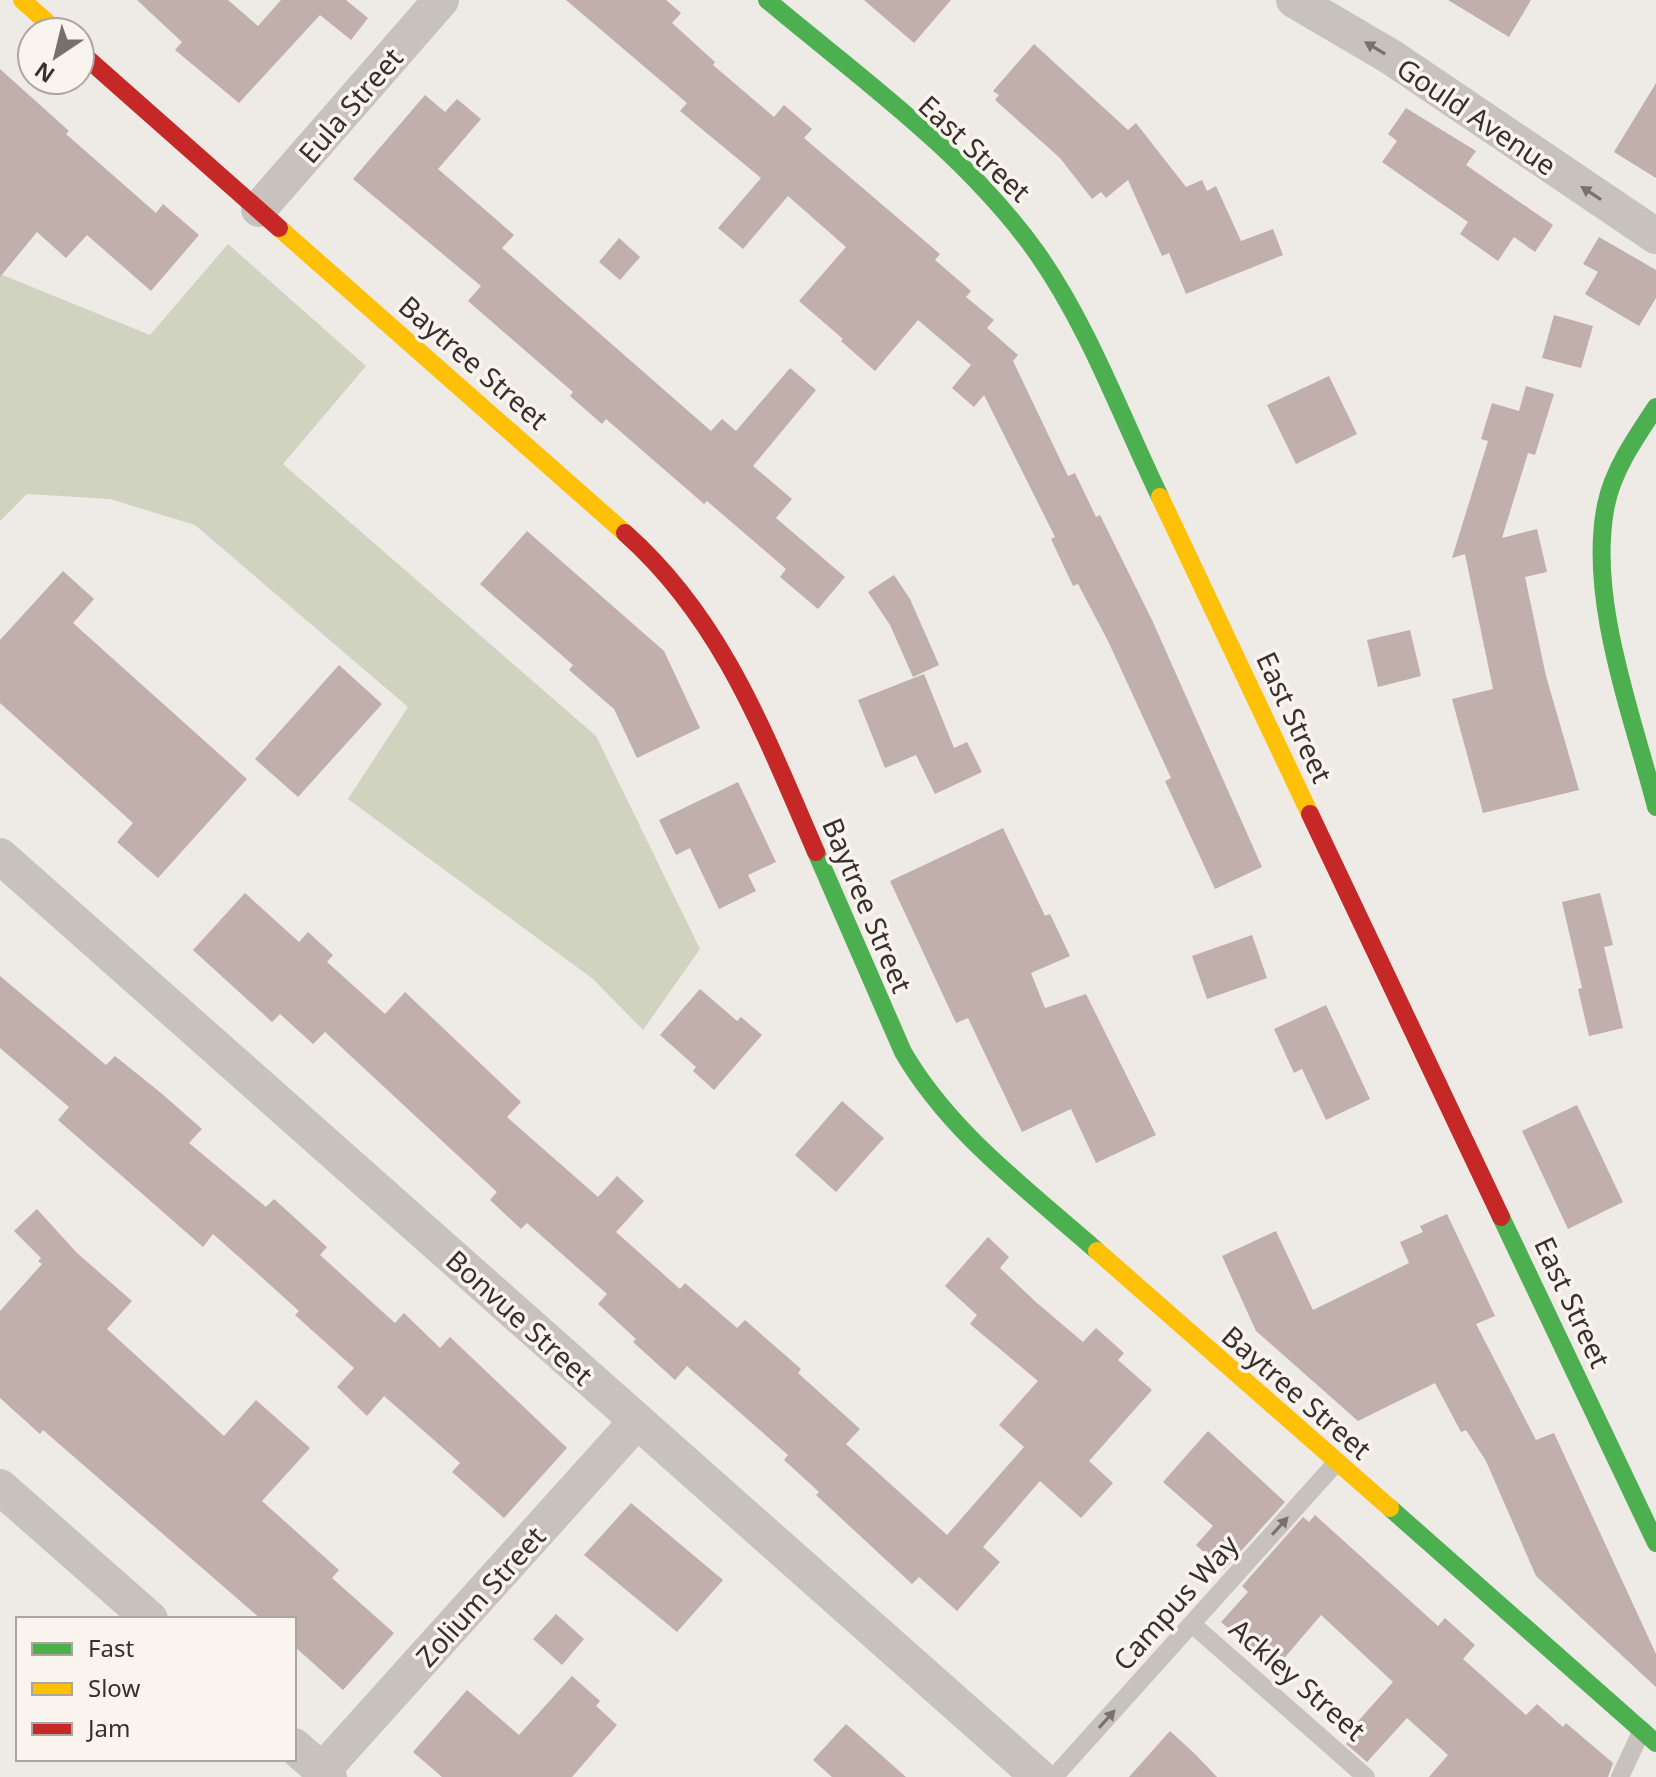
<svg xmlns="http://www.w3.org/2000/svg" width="1656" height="1777" viewBox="0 0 1656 1777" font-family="'Noto Sans',sans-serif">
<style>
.green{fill:#d1d3c1}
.building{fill:#c0afaa}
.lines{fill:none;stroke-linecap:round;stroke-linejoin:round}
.lane{stroke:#c8c2bf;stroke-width:18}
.street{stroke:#c8c2bf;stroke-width:36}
.fast{stroke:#4caf50;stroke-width:18}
.slow{stroke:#ffc107;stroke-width:18}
.jam{stroke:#c62828;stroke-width:18}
.oneway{fill:#79716e}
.labels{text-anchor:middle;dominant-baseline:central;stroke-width:7;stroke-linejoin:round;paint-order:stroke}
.street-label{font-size:28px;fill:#392f2c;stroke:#faf4ef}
</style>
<rect width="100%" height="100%" fill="#eeeae6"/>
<!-- green -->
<path class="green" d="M228,244l138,122 -83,98 313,272 104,213 -57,81 -50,-51 -245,-180 60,-92 -213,-182 -85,-26 -83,-5 -27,27v-247l150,61z"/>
<!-- building -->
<g class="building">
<path d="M137,0h91l30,26 23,-26h65l22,18 -17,22 -31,-25 -81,88 -64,-53 7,-8z"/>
<path d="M566,0h100l15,13 -9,10 43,39 -2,3 61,52 10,-12 28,24 -8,9 136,116 -5,6 36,31 -5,6 28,23 -7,8 31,27 -5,6 55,115 7,-3 21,44 4,-2 52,105 110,247 -47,22 -50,-108 6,-3 -63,-137 -30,-57 -5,2 -22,-47 4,-2 -71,-142 -10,12 -22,-19 19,-23 -53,-45 -43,51 -34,-30 2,-2 -44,-38 47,-54 -58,-51 -45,53 -25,-21 43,-50 -81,-67 7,-8z"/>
<path d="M864,0h87l-37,43z"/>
<path d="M1448,0h83l-22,37z"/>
<path d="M1034,44l94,86 8,-7 50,64 16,-7 5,11 9,-5 25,55 32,-12 10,26 -97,39 -17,-41 -7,3 -34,-76 -22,18 -5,-6 -9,7 -32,-41 -65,-58 4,-5 -6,-4z"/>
<path d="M0,69l69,62 -3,3 90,79 7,-9 36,31 -48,56 -64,-56 -21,23 -29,-26 -37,45z"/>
<path d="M1656,83v95l-42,-26z"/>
<path d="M425,95l20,17 12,-13 24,20 -43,50 76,66 -12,13 209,183 11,-12 14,12 54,-63 26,22 -63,76 39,33 -16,19 69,59 -27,32 -38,-32 6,-8 -79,-68 -3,3 -98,-85 -4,5 -32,-28 3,-4 -105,-91 13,-15 -128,-107z"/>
<path d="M1406,108l70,43 -10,14 87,60 -18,27 -21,-15 -16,24 -38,-27 8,-12 -86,-60 15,-21 -9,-7z"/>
<path d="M1599,237l57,33v28l-17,28 -54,-32 13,-22 -15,-8z"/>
<path d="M619,238l21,19 -20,23 -21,-18z"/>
<path d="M1554,315l39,11 -12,42 -39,-10z"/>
<path d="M1329,376l28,58 -61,30 -29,-59z"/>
<path d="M1526,386l28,8 -19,61 -7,-2 -26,85 35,-9 10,43 -22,5 21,99 33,114 -96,23 -31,-114 41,-10 -28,-135 -13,4 36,-117 -7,-2 11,-36 27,8z"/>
<path d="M527,531l137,120 36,77 -63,30 -23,-49 -45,-39 4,-5 -93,-81z"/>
<path d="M63,571l31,28 -21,24 174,156 -89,99 -41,-36 16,-19 -133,-120v-63z"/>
<path d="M894,575l16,24 29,66 -26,12 -23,-52 -22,-33z"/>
<path d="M1410,630l11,46 -43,11 -11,-47z"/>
<path d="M339,665l43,39 -84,93 -43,-38z"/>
<path d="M924,674l30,74 13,-6 15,30 -47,22 -19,-39 -31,13 -27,-68z"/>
<path d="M738,782l38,80 -28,13 8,16 -37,18 -29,-61 -14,7 -17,-35z"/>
<path d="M1003,828l42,88 5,-2 20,42 -39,17 14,35 41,-14 70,141 -60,28 -25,-54 -49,23 -54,-114 -12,5 -66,-142z"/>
<path d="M245,893l54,49 9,-10 25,23 -6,7 58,52 20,-22 116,110 -14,15 91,80 19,-21 27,25 -28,31 64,57 5,-6 52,45 8,-8 56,49 -3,4 62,56 -14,15 101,91 77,-88 -25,-22 39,-44 -68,-57 7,-9 -32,-29 43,-49 21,20 -9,11 37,35 46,39 13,-14 28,25 -6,7 34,30 -63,71 24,22 -32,35 -41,-37 -57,66 17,15 -43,49 -38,-34 -7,7 -96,-89 3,-3 -35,-32 4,-5 -101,-89 -12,14 -42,-38 3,-3 -38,-35 9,-10 -80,-71 -6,6 -31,-29 7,-8 -172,-160 -12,12 -33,-30 -8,8 -79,-72z"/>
<path d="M1600,893l13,52 -9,2 19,81 -34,8 -11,-47 4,-1 -20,-86z"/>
<path d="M1252,935l15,43 -60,21 -15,-43z"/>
<path d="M0,976l106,89 9,-9 46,37 41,36 -13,14 77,64 8,-8 53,48 -7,8 75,68 9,-10 36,35 10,-11 117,111 -63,70 -52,-46 8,-9 -76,-67 -17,20 -30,-29 17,-19 -59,-53 4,-4 -42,-38 -44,-39 -10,13 -145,-127 11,-13 -69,-59z"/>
<path d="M700,989l37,32 4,-4 21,18 -48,55 -21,-19 3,-4 -36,-32z"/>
<path d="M1326,1005l44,94 -44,21 -24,-51 -8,4 -20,-44z"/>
<path d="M842,1101l42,37 -48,54 -41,-37z"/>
<path d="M1577,1105l46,97 -55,27 -46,-98z"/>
<path d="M37,1209l40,44 55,48 -25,28 117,107 32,-36 54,48 -48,53 77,69 -7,8 62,55 -51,57 -49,-44v-27h-33l-218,-189 -3,4 -40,-36v-87l42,-47 -4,-3 3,-3 -27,-27z"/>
<path d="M1447,1214l48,102 -19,8 60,116 18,-7 102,221v33l-120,-111 -50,-115 -20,-31 -5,2 -26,-49 -77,38 -102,-90 -34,-75 54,-25 37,79 96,-47 -9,-21 23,-10 -3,-6z"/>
<path d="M1208,1431l77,71 -61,68 -28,-25 17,-19 -50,-44z"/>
<path d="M631,1503l92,77 -46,52 -93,-77z"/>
<path d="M1315,1515l123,111 7,-8 30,27 -12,14 63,56 11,-11 26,23 3,-4 47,40 -5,14h-179l19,-22 -41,-37 -40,44 -21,-18 11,-12 -5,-4 41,-46 -72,-67 -46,54 -54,-47 27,-30 -6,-6 61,-69 6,5z"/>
<path d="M556,1614l28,25 -22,26 -29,-26z"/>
<path d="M572,1676l28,25 -4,5 21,19 -45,52h-130l-29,-25 54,-62 52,45z"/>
<path d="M846,1724l60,53h-74l-19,-17z"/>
<path d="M1170,1731l26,24 21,22h-88z"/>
</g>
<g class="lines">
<!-- lane -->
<g class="lane">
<path d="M1192,1624l174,153"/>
<path d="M1054,1777l282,-314"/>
<path d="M1620,1777l22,-47"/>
</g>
<!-- street -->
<g class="street">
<path d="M1294,0l97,57 265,179"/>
<path d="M259,209l182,-209"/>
<path d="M0,856l1039,921"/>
<path d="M0,1487l150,132"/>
<path d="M294,1746l35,31"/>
<path d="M322,1771l315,-350"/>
</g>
<!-- fast -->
<g class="fast">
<path d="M767,0c93,78 199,153 270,253 52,74 84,163 123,244"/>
<path d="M1656,407c-20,30 -43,63 -50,98 -19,94 27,211 50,302"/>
<path d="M816,852l87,200c47,81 124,137 194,199"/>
<path d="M1501,1217l155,326"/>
<path d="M1390,1508l266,235"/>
</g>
<!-- slow -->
<g class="slow">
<path d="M22,0l36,32"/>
<path d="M279,228l346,305"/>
<path d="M1160,497l150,317"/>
<path d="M1097,1251l293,257"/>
</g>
<!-- jam -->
<g class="jam">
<path d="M80,52l199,176"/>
<path d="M625,533c98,87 140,202 191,319"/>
<path d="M1310,814l191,403"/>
</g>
</g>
<!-- one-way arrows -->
<defs><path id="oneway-solid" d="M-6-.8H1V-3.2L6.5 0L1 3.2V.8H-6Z" transform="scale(2)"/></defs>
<g class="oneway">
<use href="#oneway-solid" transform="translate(1375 48) rotate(-149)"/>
<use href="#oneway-solid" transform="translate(1591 193) rotate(-147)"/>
<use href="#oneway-solid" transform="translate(1280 1526) rotate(-48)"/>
<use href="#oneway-solid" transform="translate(1107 1719) rotate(-48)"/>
</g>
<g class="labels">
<!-- street labels -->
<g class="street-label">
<text transform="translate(350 105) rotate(-49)">Eula Street</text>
<text transform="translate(1477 116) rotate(34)">Gould Avenue</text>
<text transform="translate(975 148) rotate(43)">East Street</text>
<text transform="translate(474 362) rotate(41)">Baytree Street</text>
<text transform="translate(1295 717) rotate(65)">East Street</text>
<text transform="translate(868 905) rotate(67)">Baytree Street</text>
<text transform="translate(1573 1302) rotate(65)">East Street</text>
<text transform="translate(520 1317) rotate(42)">Bonvue Street</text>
<text transform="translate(1297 1392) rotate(41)">Baytree Street</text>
<text transform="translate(480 1596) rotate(-48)">Zolium Street</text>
<text transform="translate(1175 1602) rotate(-48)">Campus Way</text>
<text transform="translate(1298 1679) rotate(41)">Ackley Street</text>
</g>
</g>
<!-- legend -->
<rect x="16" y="1617" width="280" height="144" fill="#faf4ef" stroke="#ada5a1" stroke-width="2"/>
<rect x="32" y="1643" width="40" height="12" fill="#4caf50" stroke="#ada5a1" stroke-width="2"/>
<text x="88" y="1657" font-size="24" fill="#392f2c">Fast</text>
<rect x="32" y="1683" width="40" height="12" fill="#ffc107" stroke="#ada5a1" stroke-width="2"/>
<text x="88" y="1697" font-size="24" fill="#392f2c">Slow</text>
<rect x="32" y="1723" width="40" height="12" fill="#c62828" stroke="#ada5a1" stroke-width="2"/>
<text x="88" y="1737" font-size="24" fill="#392f2c">Jam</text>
<!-- north arrow -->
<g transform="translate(56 56) rotate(215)"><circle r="38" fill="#faf4ef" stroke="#ada5a1" stroke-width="2"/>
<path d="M0-6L14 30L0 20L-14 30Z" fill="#78706d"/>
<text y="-12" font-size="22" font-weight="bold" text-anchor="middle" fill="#392f2c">N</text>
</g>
</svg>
